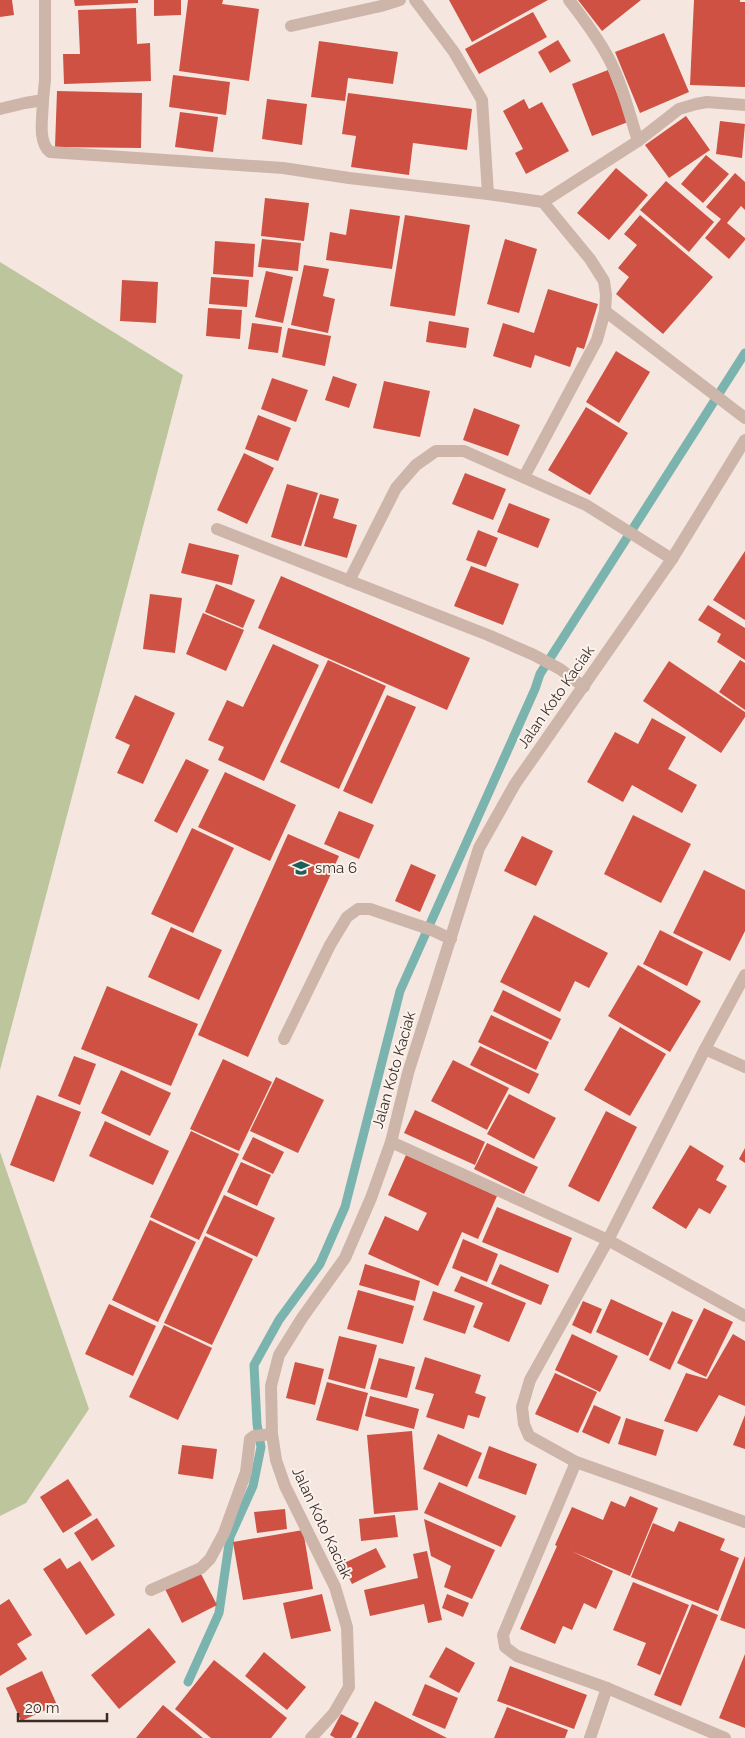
<svg xmlns="http://www.w3.org/2000/svg" width="745" height="1738" viewBox="0 0 745 1738" font-family="Raleway,sans-serif">
<style>
.green{fill:#bdc59d}
.lines{fill:none;stroke-linecap:round;stroke-linejoin:round}
.stream{stroke:#7bb4af;stroke-width:9}
.building{fill:#ce5143}
.minor{stroke:#ceb5a9;stroke-width:12}
.labels{text-anchor:middle;dominant-baseline:central;stroke-width:4;stroke-linejoin:round;paint-order:stroke}
.street-label{font-size:15px;fill:#3b2c29;stroke:#fbf2ec}
.poi-label{font-size:15px;fill:#3b2c29;stroke:#fbf2ec;text-anchor:start}
</style>
<rect width="100%" height="100%" fill="#f5e7df"/>
<!-- green -->
<g class="green">
<path d="M0,262l183,113 -183,695z"/>
<path d="M0,1152l89,257 -63,94 -26,13z"/>
</g>
<g class="lines">
<!-- stream -->
<path class="stream" d="M188,1682l31,-69 11,-76 23,-51 8,-39 -4,-23 -3,-59 25,-45 41,-56 25,-57 55,-216 135,-302 5,-15 205,-321"/>
</g>
<!-- building -->
<g class="building">
<path d="M0,0h12l2,15 -14,2z"/>
<path d="M74,0h64v3l-63,3z"/>
<path d="M154,0h27v15l-27,1z"/>
<path d="M188,0h35l-1,4 37,5 -10,72 -70,-10z"/>
<path d="M449,0h99l-76,42z"/>
<path d="M578,0h63l-39,31z"/>
<path d="M694,0h46v2h5v85l-55,-2z"/>
<path d="M136,8l1,36 13,-1 1,38 -87,3 -1,-30h17l-2,-44z"/>
<path d="M533,12l14,25 -68,37 -14,-25z"/>
<path d="M664,33l25,59 -49,21 -25,-61z"/>
<path d="M558,40l13,21 -21,12 -12,-21z"/>
<path d="M319,41l79,11 -5,32 -45,-6 -3,23 -34,-4z"/>
<path d="M608,70l20,52 -36,14 -20,-52z"/>
<path d="M173,75l57,7 -4,33 -57,-8z"/>
<path d="M57,91l85,2 -1,55 -86,-1z"/>
<path d="M348,93l124,16 -5,41 -54,-7 -4,32 -58,-8 5,-31 -14,-2z"/>
<path d="M267,99l40,5 -5,41 -40,-6z"/>
<path d="M524,99l5,10 13,-7 27,49 -43,23 -11,-21 8,-4 -20,-38z"/>
<path d="M180,112l38,5 -5,35 -38,-5z"/>
<path d="M686,116l24,34 -41,28 -24,-33z"/>
<path d="M720,121l25,3 -3,34 -26,-4z"/>
<path d="M706,155l23,19 -26,29 -22,-19z"/>
<path d="M616,168l32,27 -39,45 -32,-27z"/>
<path d="M735,173l10,9v28l-4,-4 -14,17 18,15v2l-16,19 -24,-21 16,-19 -15,-12z"/>
<path d="M666,181l48,41 -25,30 -49,-42z"/>
<path d="M265,198l44,5 -5,38 -43,-5z"/>
<path d="M350,209l50,7 -8,53 -66,-9 4,-28 16,3z"/>
<path d="M405,215l65,10 -15,91 -65,-10z"/>
<path d="M640,215l73,62 -50,57 -47,-40 13,-17 -11,-9 19,-23 -13,-11z"/>
<path d="M262,239l39,4 -3,28 -40,-4z"/>
<path d="M505,239l32,10 -18,64 -32,-9z"/>
<path d="M215,241l40,3 -2,33 -40,-3z"/>
<path d="M304,265l25,4 -6,27 12,3 -7,34 -37,-8z"/>
<path d="M266,271l27,6 -10,46 -28,-6z"/>
<path d="M211,277l38,3 -2,27 -38,-3z"/>
<path d="M122,280l36,2 -2,41 -36,-2z"/>
<path d="M548,289l50,15 -14,45 -7,-2 -7,20 -35,-12 -4,13 -38,-12 10,-33 31,10z"/>
<path d="M208,308l34,2 -2,29 -34,-3z"/>
<path d="M429,321l40,7 -3,20 -40,-6z"/>
<path d="M252,323l30,4 -4,26 -30,-4z"/>
<path d="M288,328l43,8 -6,30 -43,-9z"/>
<path d="M616,351l34,21 -31,51 -33,-21z"/>
<path d="M333,376l24,8 -8,24 -24,-8z"/>
<path d="M272,378l36,12 -12,32 -35,-13z"/>
<path d="M384,381l46,10 -10,46 -47,-9z"/>
<path d="M586,407l42,26 -38,62 -42,-25z"/>
<path d="M474,408l46,17 -12,31 -45,-16z"/>
<path d="M258,415l33,13 -13,33 -33,-12z"/>
<path d="M244,453l30,15 -27,56 -30,-14z"/>
<path d="M465,473l41,16 -13,31 -41,-16z"/>
<path d="M287,484l31,9 -17,53 -30,-9z"/>
<path d="M320,494l19,5 -6,19 24,7 -10,33 -43,-12z"/>
<path d="M509,503l41,16 -12,29 -41,-16z"/>
<path d="M478,530l20,8 -12,29 -20,-7z"/>
<path d="M189,543l50,12 -7,30 -51,-12z"/>
<path d="M745,551v69l-32,-20z"/>
<path d="M471,566l48,18 -16,41 -49,-19z"/>
<path d="M281,576l189,82 -23,52 -189,-82z"/>
<path d="M216,584l39,16 -12,28 -38,-16z"/>
<path d="M150,594l32,4 -7,55 -32,-4z"/>
<path d="M708,605l37,23v32l-28,-18 4,-8 -23,-14z"/>
<path d="M203,613l41,17 -18,41 -40,-17z"/>
<path d="M273,644l46,21 -55,116 -46,-21 6,-13 -16,-7 19,-40 16,7z"/>
<path d="M328,660l58,26 -47,103 -59,-27z"/>
<path d="M740,660l5,3v47l-26,-18z"/>
<path d="M669,661l76,51v5l-24,36 -78,-52z"/>
<path d="M135,695l40,18 -32,71 -26,-11 13,-28 -15,-7z"/>
<path d="M387,695l29,12 -44,97 -29,-13z"/>
<path d="M652,718l34,19 -18,32 29,16 -15,28 -50,-28 -9,17 -36,-20 28,-50 23,12z"/>
<path d="M186,759l23,11 -32,63 -23,-12z"/>
<path d="M225,772l71,33 -26,56 -72,-34z"/>
<path d="M339,811l35,14 -15,34 -35,-15z"/>
<path d="M633,815l58,29 -30,59 -57,-29z"/>
<path d="M192,828l42,20 -41,85 -42,-19z"/>
<path d="M288,834l51,22 -91,201 -50,-22z"/>
<path d="M522,836l31,15 -17,35 -32,-15z"/>
<path d="M411,864l25,11 -16,37 -25,-11z"/>
<path d="M704,870l41,20v41l-15,30 -57,-28z"/>
<path d="M534,915l74,38 -19,35 -14,-7 -15,31 -60,-30z"/>
<path d="M171,927l51,23 -23,50 -51,-23z"/>
<path d="M660,930l43,22 -16,34 -44,-22z"/>
<path d="M638,965l63,36 -31,51 -62,-36z"/>
<path d="M107,986l91,38 -27,62 -90,-37z"/>
<path d="M503,990l58,29 -10,21 -58,-29z"/>
<path d="M491,1015l58,27 -13,28 -58,-28z"/>
<path d="M620,1027l46,27 -36,62 -46,-26z"/>
<path d="M480,1046l59,28 -10,20 -59,-29z"/>
<path d="M74,1056l22,8 -16,41 -22,-9z"/>
<path d="M223,1059l49,23 -33,69 -49,-22z"/>
<path d="M453,1060l56,28 -22,42 -56,-29z"/>
<path d="M121,1070l50,23 -21,43 -49,-23z"/>
<path d="M276,1077l48,23 -26,53 -48,-22z"/>
<path d="M509,1094l47,24 -22,41 -47,-25z"/>
<path d="M37,1095l44,17 -27,70 -44,-17z"/>
<path d="M415,1110l70,32 -10,23 -71,-32z"/>
<path d="M606,1111l31,16 -38,75 -31,-16z"/>
<path d="M105,1121l64,30 -16,34 -64,-29z"/>
<path d="M191,1131l48,23 -40,86 -49,-23z"/>
<path d="M253,1137l31,15 -11,22 -31,-15z"/>
<path d="M487,1143l51,24 -14,27 -50,-25z"/>
<path d="M690,1145l34,21 -8,14 11,6 -17,28 -11,-6 -13,21 -34,-21z"/>
<path d="M745,1148v15l-6,-4z"/>
<path d="M406,1155l91,41 -19,43 -16,-7 -24,54 -70,-32 17,-38 33,15 9,-18 -39,-18z"/>
<path d="M241,1162l30,13 -14,31 -30,-14z"/>
<path d="M224,1195l51,23 -18,39 -51,-24z"/>
<path d="M497,1207l75,31 -14,35 -76,-31z"/>
<path d="M150,1220l46,22 -38,80 -46,-22z"/>
<path d="M205,1236l48,23 -41,86 -48,-22z"/>
<path d="M463,1239l35,15 -11,28 -35,-14z"/>
<path d="M365,1264l55,17 -5,20 -56,-16z"/>
<path d="M500,1264l49,21 -8,20 -50,-21z"/>
<path d="M461,1276l65,27 -17,39 -36,-15 10,-24 -29,-12z"/>
<path d="M358,1290l56,16 -11,38 -56,-15z"/>
<path d="M433,1291l42,15 -10,28 -42,-14z"/>
<path d="M611,1299l52,24 -15,33 -52,-24z"/>
<path d="M583,1301l19,8 -11,25 -19,-9z"/>
<path d="M109,1304l47,22 -23,50 -48,-22z"/>
<path d="M704,1308l29,14 -27,55 -29,-14z"/>
<path d="M672,1311l21,9 -23,50 -21,-10z"/>
<path d="M164,1325l48,23 -34,72 -49,-23z"/>
<path d="M572,1334l46,22 -18,36 -45,-22z"/>
<path d="M733,1334l12,7v65l-26,-11 -22,37 -33,-11 22,-48 21,6z"/>
<path d="M339,1336l38,9 -12,44 -37,-10z"/>
<path d="M425,1357l56,18 -6,18 11,4 -7,21 -11,-3 -4,14 -38,-12 8,-23 -19,-5z"/>
<path d="M379,1358l36,9 -8,31 -37,-9z"/>
<path d="M295,1362l29,7 -9,36 -29,-7z"/>
<path d="M555,1373l42,19 -19,41 -43,-19z"/>
<path d="M327,1382l41,11 -10,38 -42,-11z"/>
<path d="M370,1396l49,13 -5,20 -49,-13z"/>
<path d="M594,1405l27,12 -12,27 -27,-12z"/>
<path d="M745,1415v34l-12,-4z"/>
<path d="M626,1418l38,12 -8,26 -38,-12z"/>
<path d="M412,1431l6,79 -44,4 -7,-79z"/>
<path d="M438,1434l44,19 -15,34 -44,-18z"/>
<path d="M182,1445l35,4 -4,30 -35,-5z"/>
<path d="M489,1446l48,18 -11,31 -48,-17z"/>
<path d="M68,1479l24,36 -29,18 -23,-36z"/>
<path d="M439,1482l77,34 -15,31 -77,-34z"/>
<path d="M630,1496l28,12 -28,68 -59,-25 42,20 -17,38 -12,-6 -12,27 -9,-4 -8,18 -35,-15 37,-83 -2,-1 17,-38 31,13 8,-19 14,6z"/>
<path d="M285,1509l2,20 -30,4 -3,-21z"/>
<path d="M395,1515l3,22 -37,4 -2,-22z"/>
<path d="M97,1518l18,28 -23,15 -18,-28z"/>
<path d="M424,1519l71,31 -23,49 -28,-12 7,-21 -20,-10z"/>
<path d="M679,1521l46,18 -5,11 19,8 -21,53 -87,-34 22,-54 21,9z"/>
<path d="M303,1530l10,59 -70,11 -10,-58z"/>
<path d="M376,1548l10,19 -34,17 -10,-20z"/>
<path d="M427,1551l15,69 -14,3 -4,-19 -54,12 -6,-26 54,-12 -5,-24z"/>
<path d="M745,1556v73l-25,-9z"/>
<path d="M60,1558l7,11 13,-8 35,54 -29,20 -43,-66z"/>
<path d="M200,1572l17,33 -35,18 -17,-34z"/>
<path d="M633,1582l56,23 -29,70 -23,-10 9,-22 -33,-13z"/>
<path d="M322,1594l9,37 -40,8 -8,-36z"/>
<path d="M447,1594l22,9 -6,14 -21,-9z"/>
<path d="M9,1599l23,36 -15,9 10,15 -27,17v-71z"/>
<path d="M692,1604l26,11 -37,91 -27,-11z"/>
<path d="M149,1628l27,34 -57,47 -28,-34z"/>
<path d="M446,1647l29,16 -16,30 -30,-16z"/>
<path d="M264,1652l42,35 -19,23 -42,-34z"/>
<path d="M745,1654v74l-26,-10z"/>
<path d="M214,1660l73,58 -16,20h-60l-36,-29z"/>
<path d="M510,1666l77,29 -13,34 -77,-28z"/>
<path d="M42,1671l15,34 -36,16 -15,-33z"/>
<path d="M425,1684l33,14 -13,31 -33,-14z"/>
<path d="M375,1701l72,37h-91z"/>
<path d="M163,1705l40,33h-67z"/>
<path d="M507,1707l61,23 -3,8h-71z"/>
<path d="M341,1714l18,9 -8,15h-16l-5,-3z"/>
</g>
<g class="lines">
<!-- minor -->
<g class="minor">
<path d="M415,0l39,52 28,48 6,94"/>
<path d="M569,0c14,18 28,37 39,57 14,26 21,56 30,84"/>
<path d="M291,26l90,-20 19,-6"/>
<path d="M43,100c0,16 -6,41 7,52l233,16 66,10 139,16 55,8 95,-61 41,-32 17,-5 11,-2 38,3"/>
<path d="M0,109l25,-6 18,-3 2,-20v-80"/>
<path d="M605,311l140,107"/>
<path d="M524,477l73,-137 8,-29 1,-16 -2,-14 -14,-22 -47,-57"/>
<path d="M217,529l271,106 46,20 26,14 24,18"/>
<path d="M349,581l47,-93 20,-23 20,-14h28l122,54 86,54"/>
<path d="M284,1039l46,-94 17,-28 11,-8h12l62,21 19,9"/>
<path d="M705,1049l40,-74"/>
<path d="M745,1067l-40,-18 -97,191 -78,140 -8,27 2,17 5,12 47,26 169,60"/>
<path d="M391,1142l217,98 137,76"/>
<path d="M576,1462l-73,173 2,12 12,9 90,32 118,50"/>
<path d="M151,1590l50,-22 9,-9 14,-26 22,-61 4,-33 4,-3 18,-2"/>
<path d="M311,1738l23,-25 15,-26 -2,-60 -12,-40 -50,-101 -9,-26 -4,-26 -1,-48 8,-31 23,-37 43,-60 26,-60 20,-56 17,-69 71,-225 36,-64 157,-225 73,-119"/>
<path d="M590,1738l17,-50"/>
</g>
</g>
<!-- icons -->
<defs>
<g id="school-bare" transform="scale(1.35)"><path d="M0-5L7-2L0 1L-7-2ZM-4 1L0 2.5L4 1V4Q0 6-4 4Z" fill="#1b605b" stroke="#fbf2ec" stroke-width="2.5" paint-order="stroke"/></g>
</defs>
<g fill-rule="evenodd">
<use href="#school-bare" x="301" y="868"/>
</g>
<g class="labels">
<!-- street labels -->
<g class="street-label">
<text transform="translate(556 697) rotate(-55)">Jalan Koto Kaciak</text>
<text transform="translate(394 1070) rotate(-74)">Jalan Koto Kaciak</text>
<text transform="translate(322 1523) rotate(65)">Jalan Koto Kaciak</text>
</g>
<!-- poi labels -->
<g class="poi-label">
<text x="315" y="868">sma 6</text>
</g>
</g>
<!-- scale -->
<path d="M18 1713v8h89v-8" fill="none" stroke="#3b2c29" stroke-width="2.5"/>
<text x="25" y="1713" font-size="15" fill="#3b2c29" stroke="#fbf2ec" stroke-width="4" paint-order="stroke">20 m</text>
</svg>
